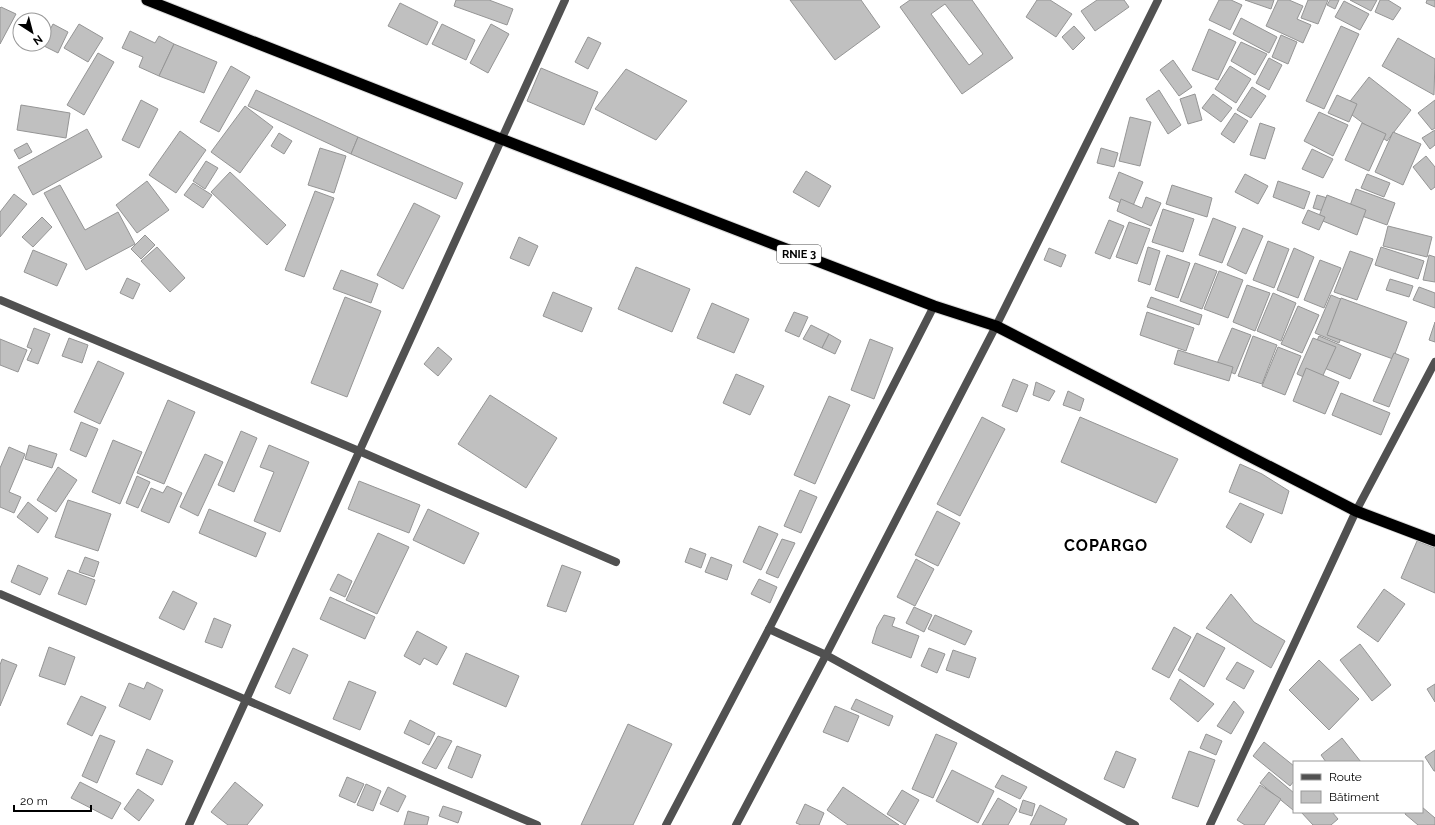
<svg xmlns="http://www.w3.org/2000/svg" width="1435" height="825" viewBox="0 0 1435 825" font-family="Raleway,sans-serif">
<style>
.building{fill:#c0c0c0;stroke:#959595;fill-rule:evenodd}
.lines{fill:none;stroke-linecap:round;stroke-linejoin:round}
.trunk-casing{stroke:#dbdbdb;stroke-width:13}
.minor{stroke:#515151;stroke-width:8}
.tertiary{stroke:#515151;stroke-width:8}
.trunk{stroke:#000;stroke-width:11}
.labels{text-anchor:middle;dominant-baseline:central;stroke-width:4;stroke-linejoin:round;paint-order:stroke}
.shield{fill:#fff;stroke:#4c4c4c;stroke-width:1}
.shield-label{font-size:11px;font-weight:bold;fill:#000}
.district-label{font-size:16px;font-weight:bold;letter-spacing:1px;fill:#000;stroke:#fff}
</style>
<rect width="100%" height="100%" fill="#fff"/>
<!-- building -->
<g class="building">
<path d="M456,0h33l24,9 -6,16 -53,-19z"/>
<path d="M790,0h71l19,27 -45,33z"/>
<path d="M910,0h62l41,58 -51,36 -62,-87zM945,4l38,50 -14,11 -38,-51z"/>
<path d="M1037,0h13l22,14 -16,23 -30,-20z"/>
<path d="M1097,0h27l5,7 -34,24 -14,-20z"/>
<path d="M1219,0h12l11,5 -12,25 -21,-10z"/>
<path d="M1245,0h29l-3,9z"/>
<path d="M1278,0h11l14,6 -6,13 14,6 -8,18 -37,-17z"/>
<path d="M1308,0h20l-10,24 -17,-6z"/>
<path d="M1330,0h9l-4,9 -8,-4z"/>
<path d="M1350,0h27l-6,11z"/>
<path d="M1380,0h8l13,8 -8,12 -18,-8z"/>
<path d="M1427,0h8v7l-9,-4z"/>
<path d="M1344,1l25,13 -9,16 -25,-13z"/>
<path d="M400,3l38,19 -11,23 -39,-19z"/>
<path d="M1,7l15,7 -16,30v-36z"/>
<path d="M1241,18l36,19 -8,16 -36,-19z"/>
<path d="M53,24l15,8 -10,21 -16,-8z"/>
<path d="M79,24l24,14 -15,24 -24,-14z"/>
<path d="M442,24l33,16 -9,20 -34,-16z"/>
<path d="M491,24l18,10 -21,39 -18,-10z"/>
<path d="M1074,26l11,12 -12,12 -11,-13z"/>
<path d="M1341,26l18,8 -35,75 -18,-8z"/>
<path d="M1209,29l27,13 -18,38 -26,-10z"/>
<path d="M130,31l25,12 4,-7 15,8 -15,32 -20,-9 4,-10 -21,-9z"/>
<path d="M1281,35l16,7 -9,22 -16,-7z"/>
<path d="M588,37l13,6 -13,26 -13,-7z"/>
<path d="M1398,38l37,21 -1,36 -52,-29z"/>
<path d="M1241,42l26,12 -12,21 -24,-14z"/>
<path d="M174,44l43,18 -13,31 -45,-17z"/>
<path d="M98,53l16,9 -30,53 -17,-10z"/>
<path d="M1269,58l13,7 -13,25 -13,-7z"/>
<path d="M1173,60l19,27 -13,9 -19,-26z"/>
<path d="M231,66l19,11 -31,55 -19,-10z"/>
<path d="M1230,66l21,13 -15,24 -21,-14z"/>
<path d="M541,68l57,24 -14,33 -57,-24z"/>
<path d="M626,69l61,32 -31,39 -61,-31z"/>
<path d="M1369,77l42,33 -24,31 -43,-32z"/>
<path d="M1252,87l14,9 -15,22 -14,-8z"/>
<path d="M256,90l102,47 -7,17 -103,-48z"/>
<path d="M1159,90l22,35 -13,9 -22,-35z"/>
<path d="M1195,94l7,26 -14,4 -8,-25z"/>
<path d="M1213,94l19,14 -11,14 -19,-14z"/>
<path d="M1337,95l20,9 -8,18 -21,-9z"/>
<path d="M141,100l17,9 -19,39 -17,-8z"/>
<path d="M1435,100v28l-3,2 -14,-17z"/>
<path d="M21,105l49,8 -4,25 -49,-8z"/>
<path d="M245,106l28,21 -33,46 -29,-21z"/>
<path d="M1319,112l29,13 -15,31 -29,-15z"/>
<path d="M1235,113l13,8 -14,22 -13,-9z"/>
<path d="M1130,117l21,5 -11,44 -21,-5z"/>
<path d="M1260,123l15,5 -10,31 -15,-4z"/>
<path d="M1362,123l24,11 -17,37 -24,-11z"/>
<path d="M87,129l15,28 -69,38 -15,-28z"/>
<path d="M1435,130v15l-5,4 -8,-11z"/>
<path d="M180,131l26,19 -30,43 -27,-18z"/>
<path d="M1393,132l28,12 -18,41 -28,-13z"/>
<path d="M279,133l13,8 -8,13 -13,-8z"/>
<path d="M358,137l105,46 -7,16 -105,-45z"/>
<path d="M27,143l5,9 -13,7 -5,-9z"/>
<path d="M320,148l26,8 -12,37 -26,-8z"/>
<path d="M1101,148l17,5 -4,14 -17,-4z"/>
<path d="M1312,149l21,10 -10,19 -21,-9z"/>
<path d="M1426,156l9,11v20l-4,3 -18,-23z"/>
<path d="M206,161l12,7 -13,21 -12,-8z"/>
<path d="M806,171l25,15 -12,21 -26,-15z"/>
<path d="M230,172l56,53 -19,20 -56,-53z"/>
<path d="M1119,172l24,10 -11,26 -23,-10z"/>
<path d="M1245,174l23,12 -10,18 -23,-12z"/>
<path d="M1367,174l23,9 -6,14 -23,-9z"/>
<path d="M147,181l22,29 -32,23 -21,-28z"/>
<path d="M1278,181l32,11 -6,17 -31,-12z"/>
<path d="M193,183l19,12 -9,13 -19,-13z"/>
<path d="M60,185l25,45 33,-18 17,32 -49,26 -42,-77z"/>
<path d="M1172,185l40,13 -5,19 -41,-13z"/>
<path d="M1356,189l39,14 -8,22 -39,-14z"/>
<path d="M315,191l19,7 -30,79 -19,-7z"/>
<path d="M14,194l13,10 -27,33v-25z"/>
<path d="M1317,195l14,4 -4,13 -14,-4z"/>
<path d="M1327,195l39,15 -9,25 -39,-16z"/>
<path d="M1146,197l15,6 -10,23 -34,-15 4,-12 21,9z"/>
<path d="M414,203l26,13 -37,73 -26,-14z"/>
<path d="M1163,209l31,10 -11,33 -31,-10z"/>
<path d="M1308,210l17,7 -6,13 -17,-7z"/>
<path d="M42,217l10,10 -19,20 -11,-10z"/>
<path d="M1213,218l23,9 -14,36 -23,-8z"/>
<path d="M1109,220l15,6 -14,33 -15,-6z"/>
<path d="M1129,222l21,7 -13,35 -21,-7z"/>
<path d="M1388,226l44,11 -5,20 -44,-11z"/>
<path d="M1243,228l20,8 -17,38 -19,-9z"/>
<path d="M145,235l10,10 -14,14 -10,-10z"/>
<path d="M519,237l19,9 -9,20 -19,-8z"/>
<path d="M1268,241l21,8 -15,39 -21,-8z"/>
<path d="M157,247l28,31 -15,14 -29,-31z"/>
<path d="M1148,247l12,4 -10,34 -12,-4z"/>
<path d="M1381,247l43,14 -6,18 -43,-14z"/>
<path d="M1049,248l17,7 -5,12 -17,-7z"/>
<path d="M1294,248l20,9 -16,41 -21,-8z"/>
<path d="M33,250l34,14 -10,22 -33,-14z"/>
<path d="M1350,251l23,8 -16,41 -23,-8z"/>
<path d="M1167,255l23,8 -12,35 -23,-8z"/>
<path d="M1429,255l6,2v25l-12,-2z"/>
<path d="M1320,260l21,8 -17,40 -20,-8z"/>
<path d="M1195,263l22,8 -15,38 -22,-8z"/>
<path d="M636,267l54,22 -18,43 -54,-23z"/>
<path d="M341,270l37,14 -7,19 -38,-14z"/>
<path d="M1219,271l24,9 -15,38 -24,-9z"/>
<path d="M127,278l13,6 -7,15 -13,-6z"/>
<path d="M1390,279l23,7 -4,11 -23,-7z"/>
<path d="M1247,285l23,8 -15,38 -22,-9z"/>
<path d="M1419,287l16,6v15l-22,-8z"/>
<path d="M553,292l39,16 -10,24 -39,-16z"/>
<path d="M1273,293l23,10 -15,38 -24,-10z"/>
<path d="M1331,295l24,10 -16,38 -24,-10z"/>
<path d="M345,297l36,14 -34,86 -36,-14z"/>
<path d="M1151,297l51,18 -3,10 -52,-18z"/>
<path d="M1341,298l66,24 -14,37 -66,-24z"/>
<path d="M712,303l37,16 -15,34 -37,-15z"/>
<path d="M1298,306l21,9 -17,38 -21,-9z"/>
<path d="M794,312l14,5 -9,20 -14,-6z"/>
<path d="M1147,312l47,16 -8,23 -46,-16z"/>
<path d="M1435,322v20l-6,-2z"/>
<path d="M811,325l18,9 -7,14 -19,-9z"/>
<path d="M34,328l16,6 -12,30 -11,-4 5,-11 -5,-2z"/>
<path d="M1232,328l19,7 -16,39 -19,-8z"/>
<path d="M829,334l12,7 -6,13 -13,-6z"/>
<path d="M1253,336l24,9 -15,39 -24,-8z"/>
<path d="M1319,336l42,18 -11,25 -42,-18z"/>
<path d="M69,338l19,7 -6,18 -20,-7z"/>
<path d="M1313,338l23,9 -17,37 -22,-10z"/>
<path d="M0,339l27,11 -9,22 -18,-7z"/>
<path d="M870,339l23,9 -19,51 -23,-9z"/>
<path d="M438,347l14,12 -14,17 -14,-12z"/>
<path d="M1278,347l23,9 -16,39 -23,-9z"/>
<path d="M1178,350l55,17 -4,14 -55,-17z"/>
<path d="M1394,353l15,6 -20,48 -16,-6z"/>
<path d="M98,361l26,12 -24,51 -26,-12z"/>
<path d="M1306,368l33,14 -14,32 -32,-13z"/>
<path d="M736,374l28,12 -14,29 -27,-12z"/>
<path d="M1013,379l15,6 -11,27 -15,-6z"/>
<path d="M1036,382l19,9 -6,10 -16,-6z"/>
<path d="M1068,391l16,8 -4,12 -17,-6z"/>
<path d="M1341,393l49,20 -9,22 -49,-20z"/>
<path d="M490,395l67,43 -31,50 -68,-44z"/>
<path d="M829,396l21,9 -35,79 -21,-9z"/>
<path d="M168,400l27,12 -31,72 -27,-11z"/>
<path d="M982,417l23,12 -45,87 -23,-12z"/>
<path d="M1080,417l98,42 -22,44 -95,-41z"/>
<path d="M81,422l17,7 -12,28 -16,-7z"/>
<path d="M241,431l16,7 -23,54 -16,-7z"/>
<path d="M113,440l29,12 -22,52 -28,-12z"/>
<path d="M29,445l28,9 -5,14 -27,-9z"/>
<path d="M269,445l40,17 -29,70 -26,-11 20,-49 -14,-5z"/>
<path d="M9,447l16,7 -16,38 12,5 -7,16 -14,-6v-39z"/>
<path d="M205,454l18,8 -25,54 -18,-9z"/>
<path d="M1240,464l22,10 27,17 -7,23 -53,-22z"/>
<path d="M58,467l19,13 -21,32 -19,-12z"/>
<path d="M137,476l13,6 -12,26 -12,-5z"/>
<path d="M359,481l61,24 -11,28 -61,-24z"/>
<path d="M167,486l15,7 -13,30 -28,-12 10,-23 12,5z"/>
<path d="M800,490l17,7 -16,36 -17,-7z"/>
<path d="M68,500l43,14 -13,37 -43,-14z"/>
<path d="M28,502l20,16 -10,15 -21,-16z"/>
<path d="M1240,503l24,11 -13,29 -25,-16z"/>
<path d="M209,509l57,24 -10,24 -57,-24z"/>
<path d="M428,509l51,24 -15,31 -51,-24z"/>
<path d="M937,511l23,12 -22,43 -23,-11z"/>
<path d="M759,526l19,8 -17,36 -18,-8z"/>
<path d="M378,533l31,14 -32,67 -31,-14z"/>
<path d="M782,539l13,4 -17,35 -12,-5z"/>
<path d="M1417,541l18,7v45l-34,-15z"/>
<path d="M690,548l16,6 -5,14 -16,-6z"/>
<path d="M85,557l14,5 -5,15 -15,-5z"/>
<path d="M711,557l21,8 -5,15 -22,-8z"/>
<path d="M916,559l18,10 -19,37 -18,-9z"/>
<path d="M18,565l30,13 -8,17 -29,-13z"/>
<path d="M562,565l19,7 -15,40 -19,-6z"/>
<path d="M68,570l27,10 -9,25 -28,-11z"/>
<path d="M338,574l14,7 -7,16 -15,-7z"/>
<path d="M759,579l18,8 -7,16 -19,-9z"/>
<path d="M1384,589l21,15 -27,38 -21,-15z"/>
<path d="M173,591l24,12 -13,27 -25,-12z"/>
<path d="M1231,594l23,28 31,19 -14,27 -65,-40z"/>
<path d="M330,597l45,20 -10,22 -45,-20z"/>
<path d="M914,607l18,8 -8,17 -18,-9z"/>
<path d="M884,615l11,3 -3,8 27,10 -8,22 -39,-15 5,-16z"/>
<path d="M935,615l37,16 -7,14 -37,-16z"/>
<path d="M214,618l17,7 -9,23 -17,-6z"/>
<path d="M1174,627l17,10 -22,41 -17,-9z"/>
<path d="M417,631l30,16 -10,18 -13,-7 -4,7 -16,-9z"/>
<path d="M1197,633l28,15 -21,39 -26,-17z"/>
<path d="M1360,644l31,41 -19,16 -32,-41z"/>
<path d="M49,647l26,10 -10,28 -26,-9z"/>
<path d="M293,648l15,7 -18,39 -15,-7z"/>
<path d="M929,648l16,6 -8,19 -16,-7z"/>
<path d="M953,650l23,8 -7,20 -23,-8z"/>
<path d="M466,653l53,23 -13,31 -53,-23z"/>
<path d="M2,659l15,6 -17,41v-41z"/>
<path d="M1319,660l40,39 -30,31 -40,-40z"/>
<path d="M1237,662l17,9 -10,18 -18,-10z"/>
<path d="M1180,679l34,25 -16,18 -28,-23z"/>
<path d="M349,681l27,11 -16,38 -27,-11z"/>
<path d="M147,682l16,8 -13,30 -31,-14 10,-23 15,6z"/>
<path d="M1435,684v18l-8,-13z"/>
<path d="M81,696l25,11 -14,29 -25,-12z"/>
<path d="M856,699l37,17 -4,10 -38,-17z"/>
<path d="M1234,701l10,11 -13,22 -14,-8z"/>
<path d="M835,706l24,10 -11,26 -25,-10z"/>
<path d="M410,720l25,13 -6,12 -25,-12z"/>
<path d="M628,724l44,20 -39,81h-52z"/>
<path d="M936,734l21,9 -24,55 -21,-9z"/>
<path d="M1206,734l16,7 -6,14 -16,-7z"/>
<path d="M100,735l15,6 -18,42 -15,-7z"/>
<path d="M438,736l14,5 -16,28 -14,-6z"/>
<path d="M1342,738l19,24h-35l-5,-7z"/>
<path d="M1264,742l30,24v15l-4,5 -37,-30z"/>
<path d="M457,746l24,9 -9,23 -24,-10z"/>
<path d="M147,749l26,12 -11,24 -26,-11z"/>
<path d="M1435,750v21h-1l-9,-14z"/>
<path d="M1116,751l20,8 -12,29 -20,-9z"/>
<path d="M1189,751l26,9 -17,47 -26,-9z"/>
<path d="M952,770l42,21 -16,32 -42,-22z"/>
<path d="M1269,772l25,21v16l-1,1 -33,-27z"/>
<path d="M1002,775l25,12 -7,12 -25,-12z"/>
<path d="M347,777l17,7 -9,19 -16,-7z"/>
<path d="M80,782l41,21 -9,16 -41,-21z"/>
<path d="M235,782l28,23 -16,20h-19l-17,-13z"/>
<path d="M366,784l15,7 -8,20 -16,-6z"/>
<path d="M1260,785l21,14 -17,26h-19l-8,-5z"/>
<path d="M388,787l18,9 -8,16 -18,-8z"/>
<path d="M843,787l56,38h-51l-21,-15z"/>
<path d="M138,789l16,11 -15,21 -15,-12z"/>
<path d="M902,790l17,10 -14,25 -18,-11z"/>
<path d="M998,798l19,11 -9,16h-26z"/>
<path d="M1023,800l12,4 -3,12 -13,-4z"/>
<path d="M805,804l19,9 -5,12h-18l-5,-2z"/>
<path d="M1040,805l27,14 -3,6h-34z"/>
<path d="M443,806l19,6 -4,11 -19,-7z"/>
<path d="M1422,807l13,11v7h-17l-13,-11 1,-2h16z"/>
<path d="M408,811l21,6 -2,8h-23z"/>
<path d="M1301,812h31l6,7 -7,6h-18z"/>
</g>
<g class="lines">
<!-- trunk casing -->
<g class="trunk-casing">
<path id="trunk" d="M147,0l354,139 433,167 62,20 360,185 79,30"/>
</g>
<!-- minor -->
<g class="minor">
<path d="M0,300l359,151 257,111"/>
<path d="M996,326l162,-326"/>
<path d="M0,594l537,231"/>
<path d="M769,629l57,26 309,170"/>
<path d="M189,825l376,-825"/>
<path d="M1210,825l146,-314 79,-149"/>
</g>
<!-- tertiary -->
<g class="tertiary">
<path d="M666,825l103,-196 165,-323"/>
<path d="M736,825l90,-170 170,-329"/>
</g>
<!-- trunk -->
<use href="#trunk" class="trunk"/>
</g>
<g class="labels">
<!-- shield labels -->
<rect class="shield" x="777" y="245" width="44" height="18" rx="3"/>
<g class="shield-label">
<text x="799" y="254">RNIE 3</text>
</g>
<!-- district labels -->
<g class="district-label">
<text x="1106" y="545">COPARGO</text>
</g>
</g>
<!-- legend -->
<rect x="1293" y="761" width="130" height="52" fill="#ffffff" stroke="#999999"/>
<rect x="1301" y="774" width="20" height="6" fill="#515151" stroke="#999999"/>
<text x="1329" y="781" font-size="12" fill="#000000">Route</text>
<rect x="1301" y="791" width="20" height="12" fill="#c0c0c0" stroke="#999999"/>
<text x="1329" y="801" font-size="12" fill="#000000">Bâtiment</text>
<!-- north arrow -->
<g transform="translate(32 32) rotate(144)"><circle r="19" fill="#ffffff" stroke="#999999"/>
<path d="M0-3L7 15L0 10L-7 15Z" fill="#000000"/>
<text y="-6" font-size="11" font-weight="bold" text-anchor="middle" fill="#000000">N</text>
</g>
<!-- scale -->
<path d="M14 805v6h77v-6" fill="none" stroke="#000000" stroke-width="2"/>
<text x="20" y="805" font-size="12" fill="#000000" stroke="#ffffff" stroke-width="3" paint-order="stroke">20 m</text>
</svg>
